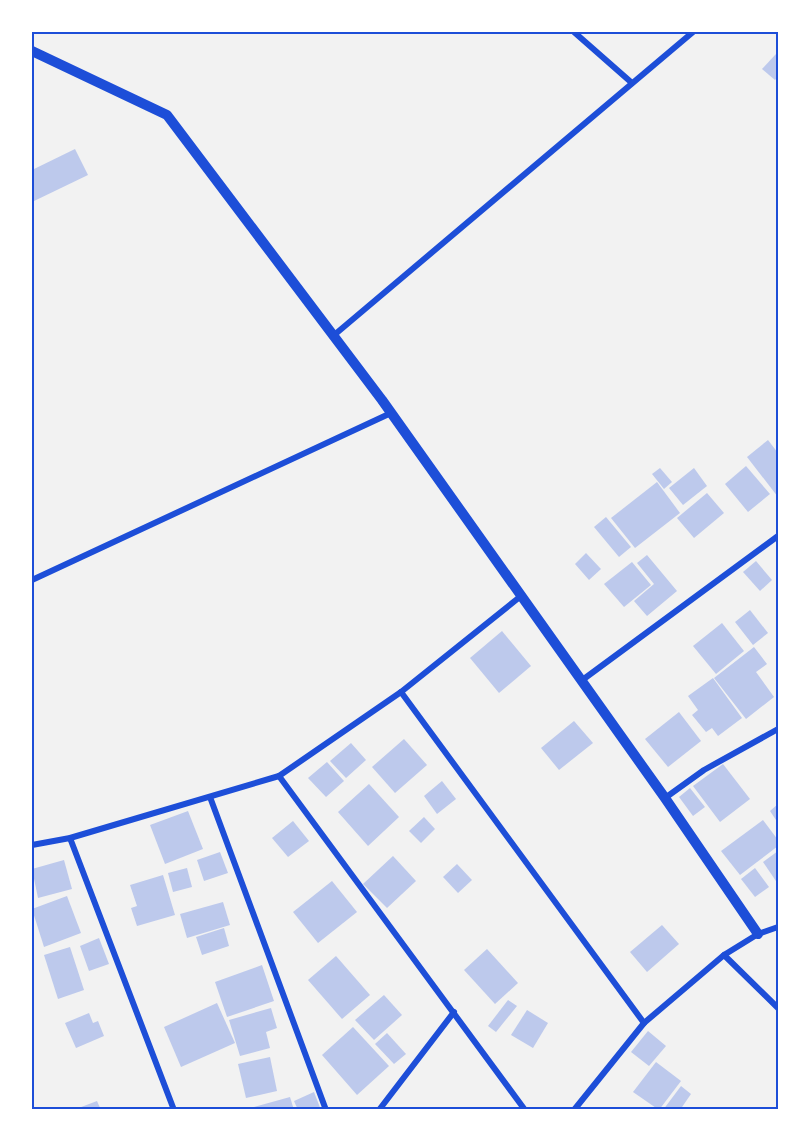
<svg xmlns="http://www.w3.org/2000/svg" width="810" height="1141" viewBox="0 0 810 1141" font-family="'Exo 2',sans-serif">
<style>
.building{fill:#bdc9ec}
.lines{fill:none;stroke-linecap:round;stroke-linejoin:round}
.minor{stroke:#1d4ed8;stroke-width:6}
.tertiary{stroke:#1d4ed8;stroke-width:10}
.neatline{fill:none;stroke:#1d4ed8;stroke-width:2}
</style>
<rect width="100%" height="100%" fill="#f2f2f2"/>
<!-- building -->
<g class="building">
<path d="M776,54l2,2v21l-3,3 -13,-11z"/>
<path d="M75,149l13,26 -56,27v-32z"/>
<path d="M768,440l10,13v44l-31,-40z"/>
<path d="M746,466l24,28 -22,18 -23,-28z"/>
<path d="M660,468l12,14 -8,7 -12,-15z"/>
<path d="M694,468l13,18 -24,19 -14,-17z"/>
<path d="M657,482l23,31 -45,35 -24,-30z"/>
<path d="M707,493l17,20 -30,25 -17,-20z"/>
<path d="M606,517l25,30 -12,10 -25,-30z"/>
<path d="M586,553l15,16 -12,11 -14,-16z"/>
<path d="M647,555l30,36 -30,25 -13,-15 20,-17 -17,-21z"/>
<path d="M756,561l16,19 -12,11 -17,-19z"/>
<path d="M632,562l19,23 -27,22 -20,-23z"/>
<path d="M750,610l18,23 -15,12 -18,-23z"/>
<path d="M722,623l22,28 -28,23 -23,-28z"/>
<path d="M502,631l29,35 -32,27 -29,-35z"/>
<path d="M754,647l13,17 -11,8 18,25 -28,22 -32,-41z"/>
<path d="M713,678l29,40 -24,18 -6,-8 -6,4 -14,-17 6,-5 -10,-14z"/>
<path d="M679,712l22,29 -33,26 -23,-28z"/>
<path d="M574,721l19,22 -34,27 -18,-22z"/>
<path d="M404,739l23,26 -32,28 -23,-26z"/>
<path d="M351,743l15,17 -20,18 -16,-17z"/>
<path d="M327,762l17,19 -18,16 -18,-19z"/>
<path d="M723,764l27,35 -30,23 -27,-36z"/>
<path d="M442,781l14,18 -19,15 -13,-18z"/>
<path d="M369,784l30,33 -31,29 -30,-34z"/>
<path d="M690,788l15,19 -12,9 -14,-19z"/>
<path d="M778,804v19l-8,-12z"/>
<path d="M188,811l15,38 -38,15 -15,-39z"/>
<path d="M424,817l11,12 -14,14 -12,-12z"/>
<path d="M763,820l15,20v6l-38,29 -19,-24z"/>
<path d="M293,821l16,20 -21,16 -16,-19z"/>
<path d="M778,851v33l-15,-22z"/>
<path d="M220,852l8,21 -24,8 -7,-21z"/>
<path d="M393,856l23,25 -29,27 -24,-24z"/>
<path d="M64,860l8,29 -34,9 -6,-29z"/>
<path d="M457,864l15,16 -14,13 -15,-16z"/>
<path d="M187,868l5,19 -19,5 -5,-19z"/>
<path d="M755,868l14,19 -14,10 -14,-18z"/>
<path d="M163,875l12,40 -38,11 -6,-18 6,-2 -7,-21z"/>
<path d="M332,881l25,31 -39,31 -25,-31z"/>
<path d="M67,896l14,37 -37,14 -12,-38z"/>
<path d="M223,902l7,23 -43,13 -7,-24z"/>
<path d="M662,925l17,19 -32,28 -17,-20z"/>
<path d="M224,928l5,18 -27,9 -6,-18z"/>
<path d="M99,938l10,26 -20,7 -9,-25z"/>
<path d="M70,947l14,43 -26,9 -14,-44z"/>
<path d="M487,949l31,34 -23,21 -31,-34z"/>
<path d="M336,956l34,39 -28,24 -34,-39z"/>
<path d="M262,965l12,36 -47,16 -12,-35z"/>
<path d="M384,995l18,20 -28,25 -19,-20z"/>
<path d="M508,1000l9,6 -21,26 -8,-6z"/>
<path d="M217,1003l18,40 -54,24 -17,-40z"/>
<path d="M271,1008l6,20 -11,4 4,16 -30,8 -11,-36z"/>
<path d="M527,1010l21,13 -15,25 -22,-13z"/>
<path d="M89,1013l4,10 5,-2 6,15 -28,12 -11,-25z"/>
<path d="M353,1027l36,39 -32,29 -35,-40z"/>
<path d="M648,1031l18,15 -17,20 -18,-14z"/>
<path d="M387,1033l19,21 -12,10 -19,-20z"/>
<path d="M270,1057l7,34 -31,7 -8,-34z"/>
<path d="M656,1062l25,19 -22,29 -26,-18z"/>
<path d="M681,1086l10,8 -11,16h-17z"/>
<path d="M314,1092l7,18h-23l-4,-9z"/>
<path d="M290,1097l4,13h-39l-1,-3z"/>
<path d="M97,1101l4,9h-25v-1z"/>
</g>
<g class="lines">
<!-- minor -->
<g class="minor">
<path d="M574,32l58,51"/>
<path d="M333,336l360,-304"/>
<path d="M32,580l359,-167"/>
<path d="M581,681l197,-145"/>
<path d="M401,692l243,331"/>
<path d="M279,776l246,334"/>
<path d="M210,797l116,313"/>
<path d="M665,798l39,-28 74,-41"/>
<path d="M70,838l104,272"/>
<path d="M32,845l38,-7 209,-62 122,-84 120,-96"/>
<path d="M724,955l54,53"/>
<path d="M379,1110l75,-98"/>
<path d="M574,1110l70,-87 80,-68 34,-21 20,-7"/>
</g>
<!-- tertiary -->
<path class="tertiary" d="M32,51l135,64 215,285 283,398 93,136"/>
</g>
<!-- border -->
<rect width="810" height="1141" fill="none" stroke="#ffffff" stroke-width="66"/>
<rect x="33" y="33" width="744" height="1075" class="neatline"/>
</svg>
